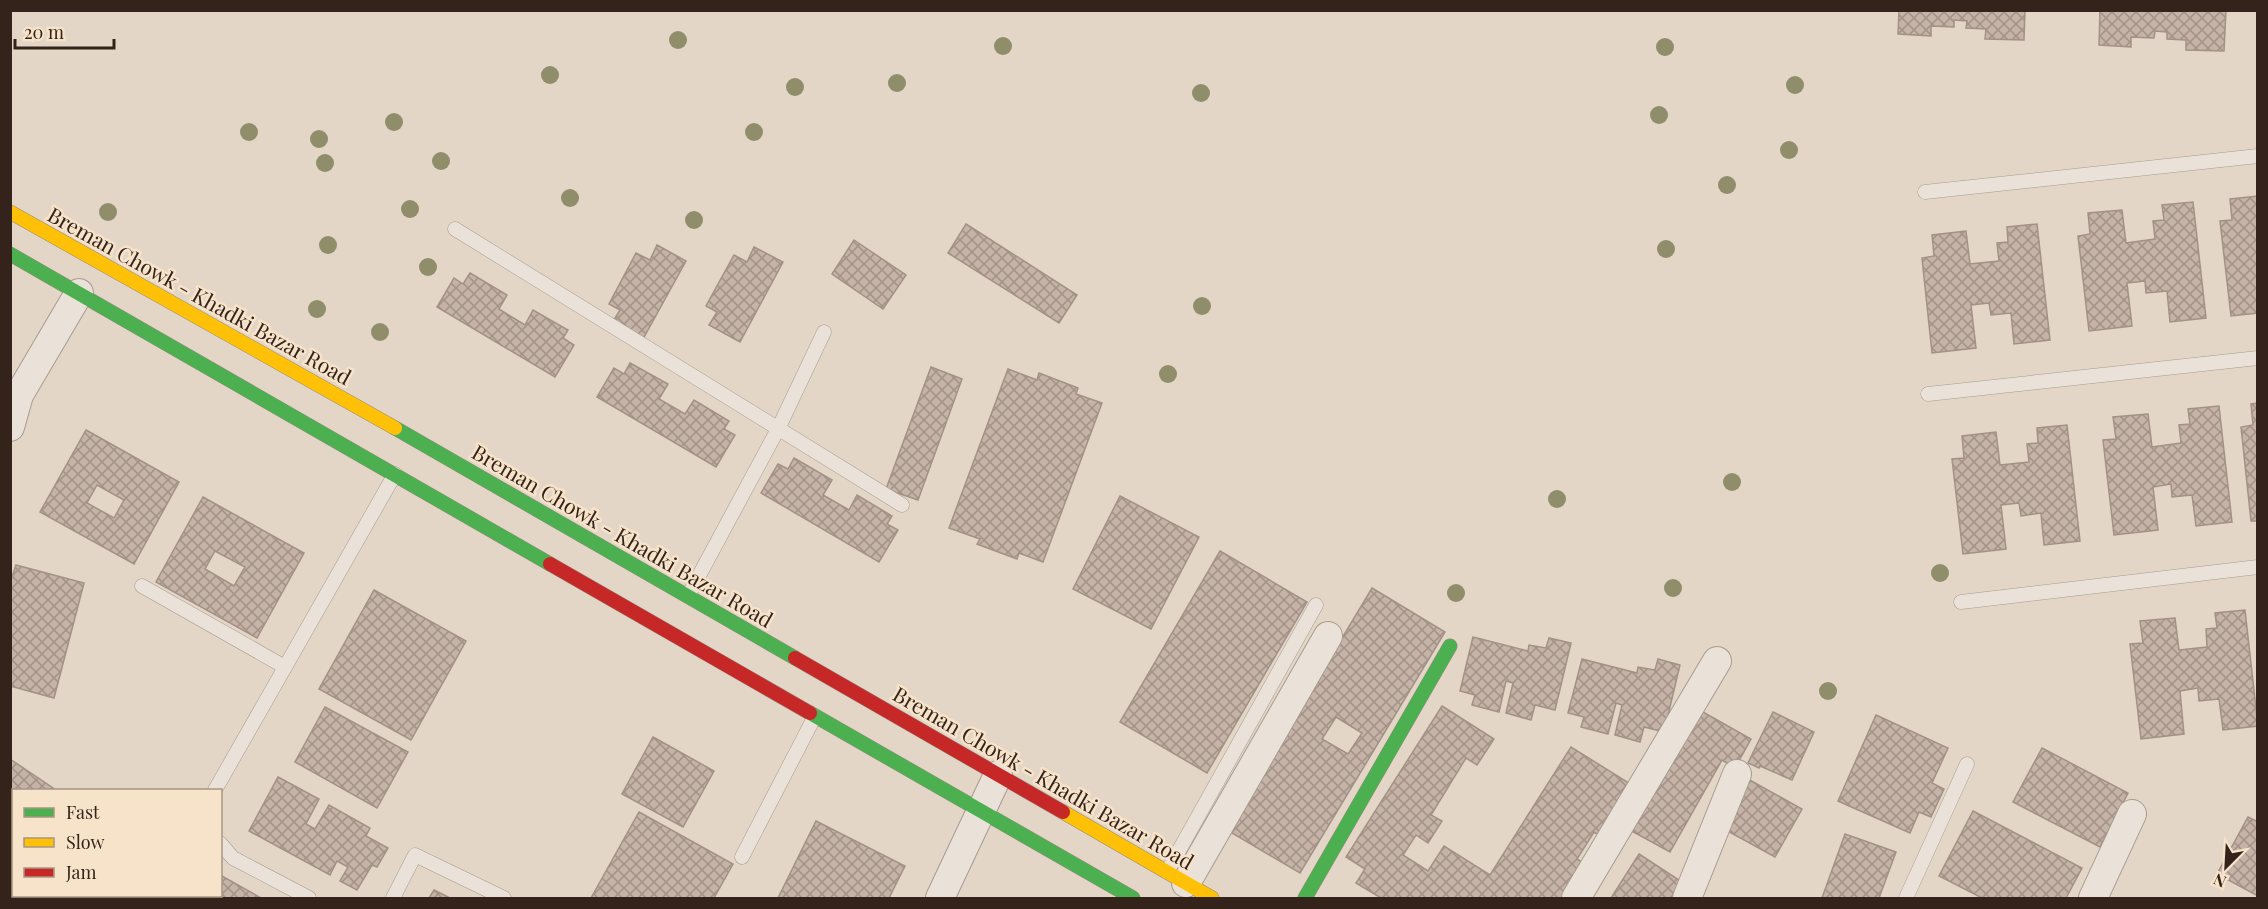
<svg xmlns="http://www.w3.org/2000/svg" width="2268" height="909" viewBox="0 0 2268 909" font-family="'Playfair Display',serif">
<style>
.building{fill:url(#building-cross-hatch);stroke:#a29186;stroke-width:1.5;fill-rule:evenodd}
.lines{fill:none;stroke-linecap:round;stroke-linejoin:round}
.lane-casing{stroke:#a79b90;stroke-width:15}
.street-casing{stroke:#a79b90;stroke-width:30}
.fast-casing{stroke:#978b80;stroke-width:15}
.slow-casing{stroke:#978b80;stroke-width:15}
.jam-casing{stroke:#978b80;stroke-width:15}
.lane{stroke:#eae2d9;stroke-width:14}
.street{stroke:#eae2d9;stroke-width:28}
.fast{stroke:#4caf50;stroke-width:14}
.slow{stroke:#ffc107;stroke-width:14}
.jam{stroke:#c62828;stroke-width:14}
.tree{fill:#908d6b}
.labels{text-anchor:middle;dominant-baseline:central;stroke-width:5;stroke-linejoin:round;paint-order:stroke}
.street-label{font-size:21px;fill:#34231a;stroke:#f6e3ca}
</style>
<defs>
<pattern id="building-cross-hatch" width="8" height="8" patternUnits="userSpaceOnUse" patternTransform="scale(1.5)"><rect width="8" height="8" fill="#c6b3a7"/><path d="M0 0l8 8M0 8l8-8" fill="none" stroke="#a29187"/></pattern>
</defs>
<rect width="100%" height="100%" fill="#e3d6c6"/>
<!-- building -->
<g class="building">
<path d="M1899,10h126l-1,30 -39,-1 1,-10 -20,-1 1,-7 -13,-1v7l-23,-1v10l-33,-2z"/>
<path d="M2100,10h126l-2,41 -38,-1v-10l-19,-1v-7l-12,-1 -1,7 -23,-1v10l-32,-2z"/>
<path d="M2258,196v117l-27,3 -11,-95 12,-1 -2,-21z"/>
<path d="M2193,202l13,116 -36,4 -3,-31 -21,2 -1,-12 -18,2 5,43 -43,5 -11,-95 12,-2 -2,-21 34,-3 4,33 29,-4 -2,-18 11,-1 -2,-15z"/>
<path d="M966,224l111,71 -18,28 -111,-70z"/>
<path d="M2037,224l13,116 -36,4 -3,-31 -20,2 -2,-12 -18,2 5,43 -44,5 -10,-95 12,-2 -2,-21 34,-4 4,33 29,-3 -2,-18 11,-1 -1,-15z"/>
<path d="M854,240l52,35 -23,34 -51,-35z"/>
<path d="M657,245l29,16 -43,78 -31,-16 8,-13 -11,-6 27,-51 14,7z"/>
<path d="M754,247l29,15 -43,80 -31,-17 8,-13 -11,-6 28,-51 13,7z"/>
<path d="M470,273l37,22 -8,14 26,16 8,-15 35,20 -5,8 11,7 -19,32 -118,-70 17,-29 9,6z"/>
<path d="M630,363l38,21 -9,15 26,15 9,-14 35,21 -5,8 11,6 -19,32 -119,-70 17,-29 10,6z"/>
<path d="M931,367l31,12 -44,121 -32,-11z"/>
<path d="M1008,369l29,11 2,-7 39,15 -2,6 26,9 -59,159 -24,-9 -2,6 -40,-15 3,-5 -31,-11z"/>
<path d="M2258,403v118h-7l-10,-94 12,-2 -2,-21z"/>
<path d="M2219,406l13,116 -36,4 -4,-31 -20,2 -1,-13 -18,3 5,43 -44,5 -11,-95 13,-1 -3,-22 35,-3 4,33 29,-4 -2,-18 11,-1 -2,-15z"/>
<path d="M2067,425l13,116 -36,4 -3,-32 -20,3 -2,-13 -18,2 5,44 -43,5 -11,-95 12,-1 -2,-22 34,-4 4,33 29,-3 -2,-18 11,-1 -1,-15z"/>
<path d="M86,430l93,52 -45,82 -94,-52zM97,485l27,15 -10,18 -27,-15z"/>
<path d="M794,458l38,22 -9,15 26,15 8,-15 35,21 -5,8 11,6 -19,32 -118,-69 17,-29 10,5z"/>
<path d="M1120,496l79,41 -48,92 -78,-40z"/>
<path d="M203,497l101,56 -47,85 -101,-56zM215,551l30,16 -11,19 -29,-17z"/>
<path d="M1220,551l87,51 -100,171 -87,-51z"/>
<path d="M16,565l68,18 -30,115 -44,-12v-103z"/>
<path d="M1372,588l73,44 -145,241 -73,-43zM1336,717l26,16 -14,21 -26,-15z"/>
<path d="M374,590l92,51 -55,99 -92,-51z"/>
<path d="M2245,610l13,116 -35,4 -4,-31 -20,2 -1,-13 -18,3 4,43 -43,5 -11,-95 13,-1 -3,-22 35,-3 4,32 28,-3 -1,-18 11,-1 -2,-15z"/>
<path d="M1473,637l55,14 1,-6 17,3 3,-10 22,5 -16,67 -20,-5 -4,15 -25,-7 7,-30 -7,-2 -7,31 -27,-7 3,-10 -15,-4z"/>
<path d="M1582,659l55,14 1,-6 17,3 3,-11 22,6 -16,67 -20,-5 -4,15 -25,-7 7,-30 -6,-2 -8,31 -27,-7 3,-10 -16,-4z"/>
<path d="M1442,706l52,33 -17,26 -11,-7 -35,57 11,6 -14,22 -12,-8 -13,20 25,16 16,-25 46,29 81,-128 69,43 -32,51 -14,-9 -17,27 14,9 -20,30h-190l-25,-15 9,-14 -19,-12z"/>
<path d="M325,707l83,45 -31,56 -82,-46z"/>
<path d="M1694,707l57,32 -16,29 -13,-8 -52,92 -44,-24z"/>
<path d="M1773,712l41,20 -22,48 -32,-14 -1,2 -11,-5z"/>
<path d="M1876,715l72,33 -16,35 12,6 -13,28 -12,-5 -9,21 -72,-32z"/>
<path d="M653,737l61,34 -31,56 -61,-33z"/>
<path d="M2042,748l86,45 -28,54 -87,-45z"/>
<path d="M10,759l46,31h-42v44l-4,-2z"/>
<path d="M278,777l41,22 -13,25 9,5 14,-24 41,23 -4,8 22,12 -11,19 -5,-2 -15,25 -17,-9 8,-14 -11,-6 -7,14 -81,-44z"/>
<path d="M1746,778l56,31 -27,48 -53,-29z"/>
<path d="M1973,811l109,57 -16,30h-84l-43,-22z"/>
<path d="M639,812l94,52 -19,34h-123z"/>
<path d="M2248,817l10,5v74l-41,-22z"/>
<path d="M816,821l89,45 -16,32h-111z"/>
<path d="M1845,834l51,18 -17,46h-57z"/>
<path d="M1639,854l43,28 -11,16h-60z"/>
<path d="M220,875l41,23h-91l2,-2h48z"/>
<path d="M14,880v16h41l5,2h-50v-13z"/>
<path d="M434,890l16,8h-21z"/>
<path d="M86,896h58l-2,2h-51z"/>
</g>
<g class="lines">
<!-- lane casing -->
<g class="lane-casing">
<g id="lane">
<path d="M1925,192l333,-36"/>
<path d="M455,229l447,276"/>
<path d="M1928,394l330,-36"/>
<path d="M142,586l143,81"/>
<path d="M688,596l90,-167 46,-97"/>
<path d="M1961,602l297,-35"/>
<path d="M215,790l180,-316"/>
<path d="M220,843l13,15 76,40"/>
<path d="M742,857l73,-141"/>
<path d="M1167,872l149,-267"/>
<path d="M393,898l22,-43 89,43"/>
<path d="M1906,898l61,-134"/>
</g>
</g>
<!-- street casing -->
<g class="street-casing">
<g id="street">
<path d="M10,427l9,-32 60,-102"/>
<path d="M1186,883l142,-247"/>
<path d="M940,898l58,-123"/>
<path d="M1576,898l141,-237"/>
<path d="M1687,898l50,-124"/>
<path d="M2093,898l39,-84"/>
</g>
</g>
<!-- fast casing -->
<g class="fast-casing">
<g id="fast">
<path d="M10,254l540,310"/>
<path d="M395,428l400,230"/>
<path d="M810,713l323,185"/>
<path d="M1305,898l145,-252"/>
</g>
</g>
<!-- slow casing -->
<g class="slow-casing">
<g id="slow">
<path d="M10,212l385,216"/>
<path d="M1063,812l149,86"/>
</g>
</g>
<!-- jam casing -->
<g class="jam-casing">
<g id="jam">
<path d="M550,564l260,149"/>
<path d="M795,658l268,154"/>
</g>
</g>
<!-- lane -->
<use href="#lane" class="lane"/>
<!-- street -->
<use href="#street" class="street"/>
<!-- fast -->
<use href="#fast" class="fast"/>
<!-- slow -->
<use href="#slow" class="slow"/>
<!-- jam -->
<use href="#jam" class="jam"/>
</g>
<!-- trees -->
<g class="tree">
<circle cx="678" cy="40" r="9"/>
<circle cx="1003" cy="46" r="9"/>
<circle cx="1665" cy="47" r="9"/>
<circle cx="550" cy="75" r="9"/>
<circle cx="897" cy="83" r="9"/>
<circle cx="1795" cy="85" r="9"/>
<circle cx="795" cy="87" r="9"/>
<circle cx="1201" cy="93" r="9"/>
<circle cx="1659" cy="115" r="9"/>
<circle cx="394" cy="122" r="9"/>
<circle cx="249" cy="132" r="9"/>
<circle cx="754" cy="132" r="9"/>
<circle cx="319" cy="139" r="9"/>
<circle cx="1789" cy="150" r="9"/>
<circle cx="441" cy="161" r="9"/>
<circle cx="325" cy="163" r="9"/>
<circle cx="1727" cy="185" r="9"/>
<circle cx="570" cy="198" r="9"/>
<circle cx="410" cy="209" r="9"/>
<circle cx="108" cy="212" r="9"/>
<circle cx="694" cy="220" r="9"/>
<circle cx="328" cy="245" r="9"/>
<circle cx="1666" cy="249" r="9"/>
<circle cx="428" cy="267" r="9"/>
<circle cx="1202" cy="306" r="9"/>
<circle cx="317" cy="309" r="9"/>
<circle cx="380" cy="332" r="9"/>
<circle cx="1168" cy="374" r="9"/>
<circle cx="1732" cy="482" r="9"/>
<circle cx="1557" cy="499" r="9"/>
<circle cx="1940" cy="573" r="9"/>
<circle cx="1673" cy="588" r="9"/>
<circle cx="1456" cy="593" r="9"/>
<circle cx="1828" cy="691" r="9"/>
</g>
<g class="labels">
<!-- street labels -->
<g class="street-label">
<text transform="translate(200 295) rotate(29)">Breman Chowk - Khadki Bazar Road</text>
<text transform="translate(623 535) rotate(30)">Breman Chowk - Khadki Bazar Road</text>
<text transform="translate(1044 777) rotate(30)">Breman Chowk - Khadki Bazar Road</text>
</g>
</g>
<!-- border -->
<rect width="2268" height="909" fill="none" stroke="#34231a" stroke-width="24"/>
<!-- legend -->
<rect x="12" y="789" width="210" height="108" fill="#f6e3ca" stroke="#a89684" stroke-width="1.5"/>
<rect x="24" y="808" width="30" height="9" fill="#4caf50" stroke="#a89684" stroke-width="1.5"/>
<text x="66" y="819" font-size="18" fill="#34231a">Fast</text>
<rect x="24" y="838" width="30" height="9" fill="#ffc107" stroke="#a89684" stroke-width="1.5"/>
<text x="66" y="849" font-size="18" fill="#34231a">Slow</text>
<rect x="24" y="868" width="30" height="9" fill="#c62828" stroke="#a89684" stroke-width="1.5"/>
<text x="66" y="879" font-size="18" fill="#34231a">Jam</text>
<!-- north arrow -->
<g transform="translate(2226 867) rotate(204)" stroke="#f6e3ca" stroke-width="4.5" paint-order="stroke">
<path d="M0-4.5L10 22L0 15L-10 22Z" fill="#34231a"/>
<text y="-9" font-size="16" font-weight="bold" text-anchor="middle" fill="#34231a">N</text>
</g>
<!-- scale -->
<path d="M15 39v9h99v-9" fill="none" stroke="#34231a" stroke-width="3"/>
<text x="24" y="39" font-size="18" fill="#34231a" stroke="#f6e3ca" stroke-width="4.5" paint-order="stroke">20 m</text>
</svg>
